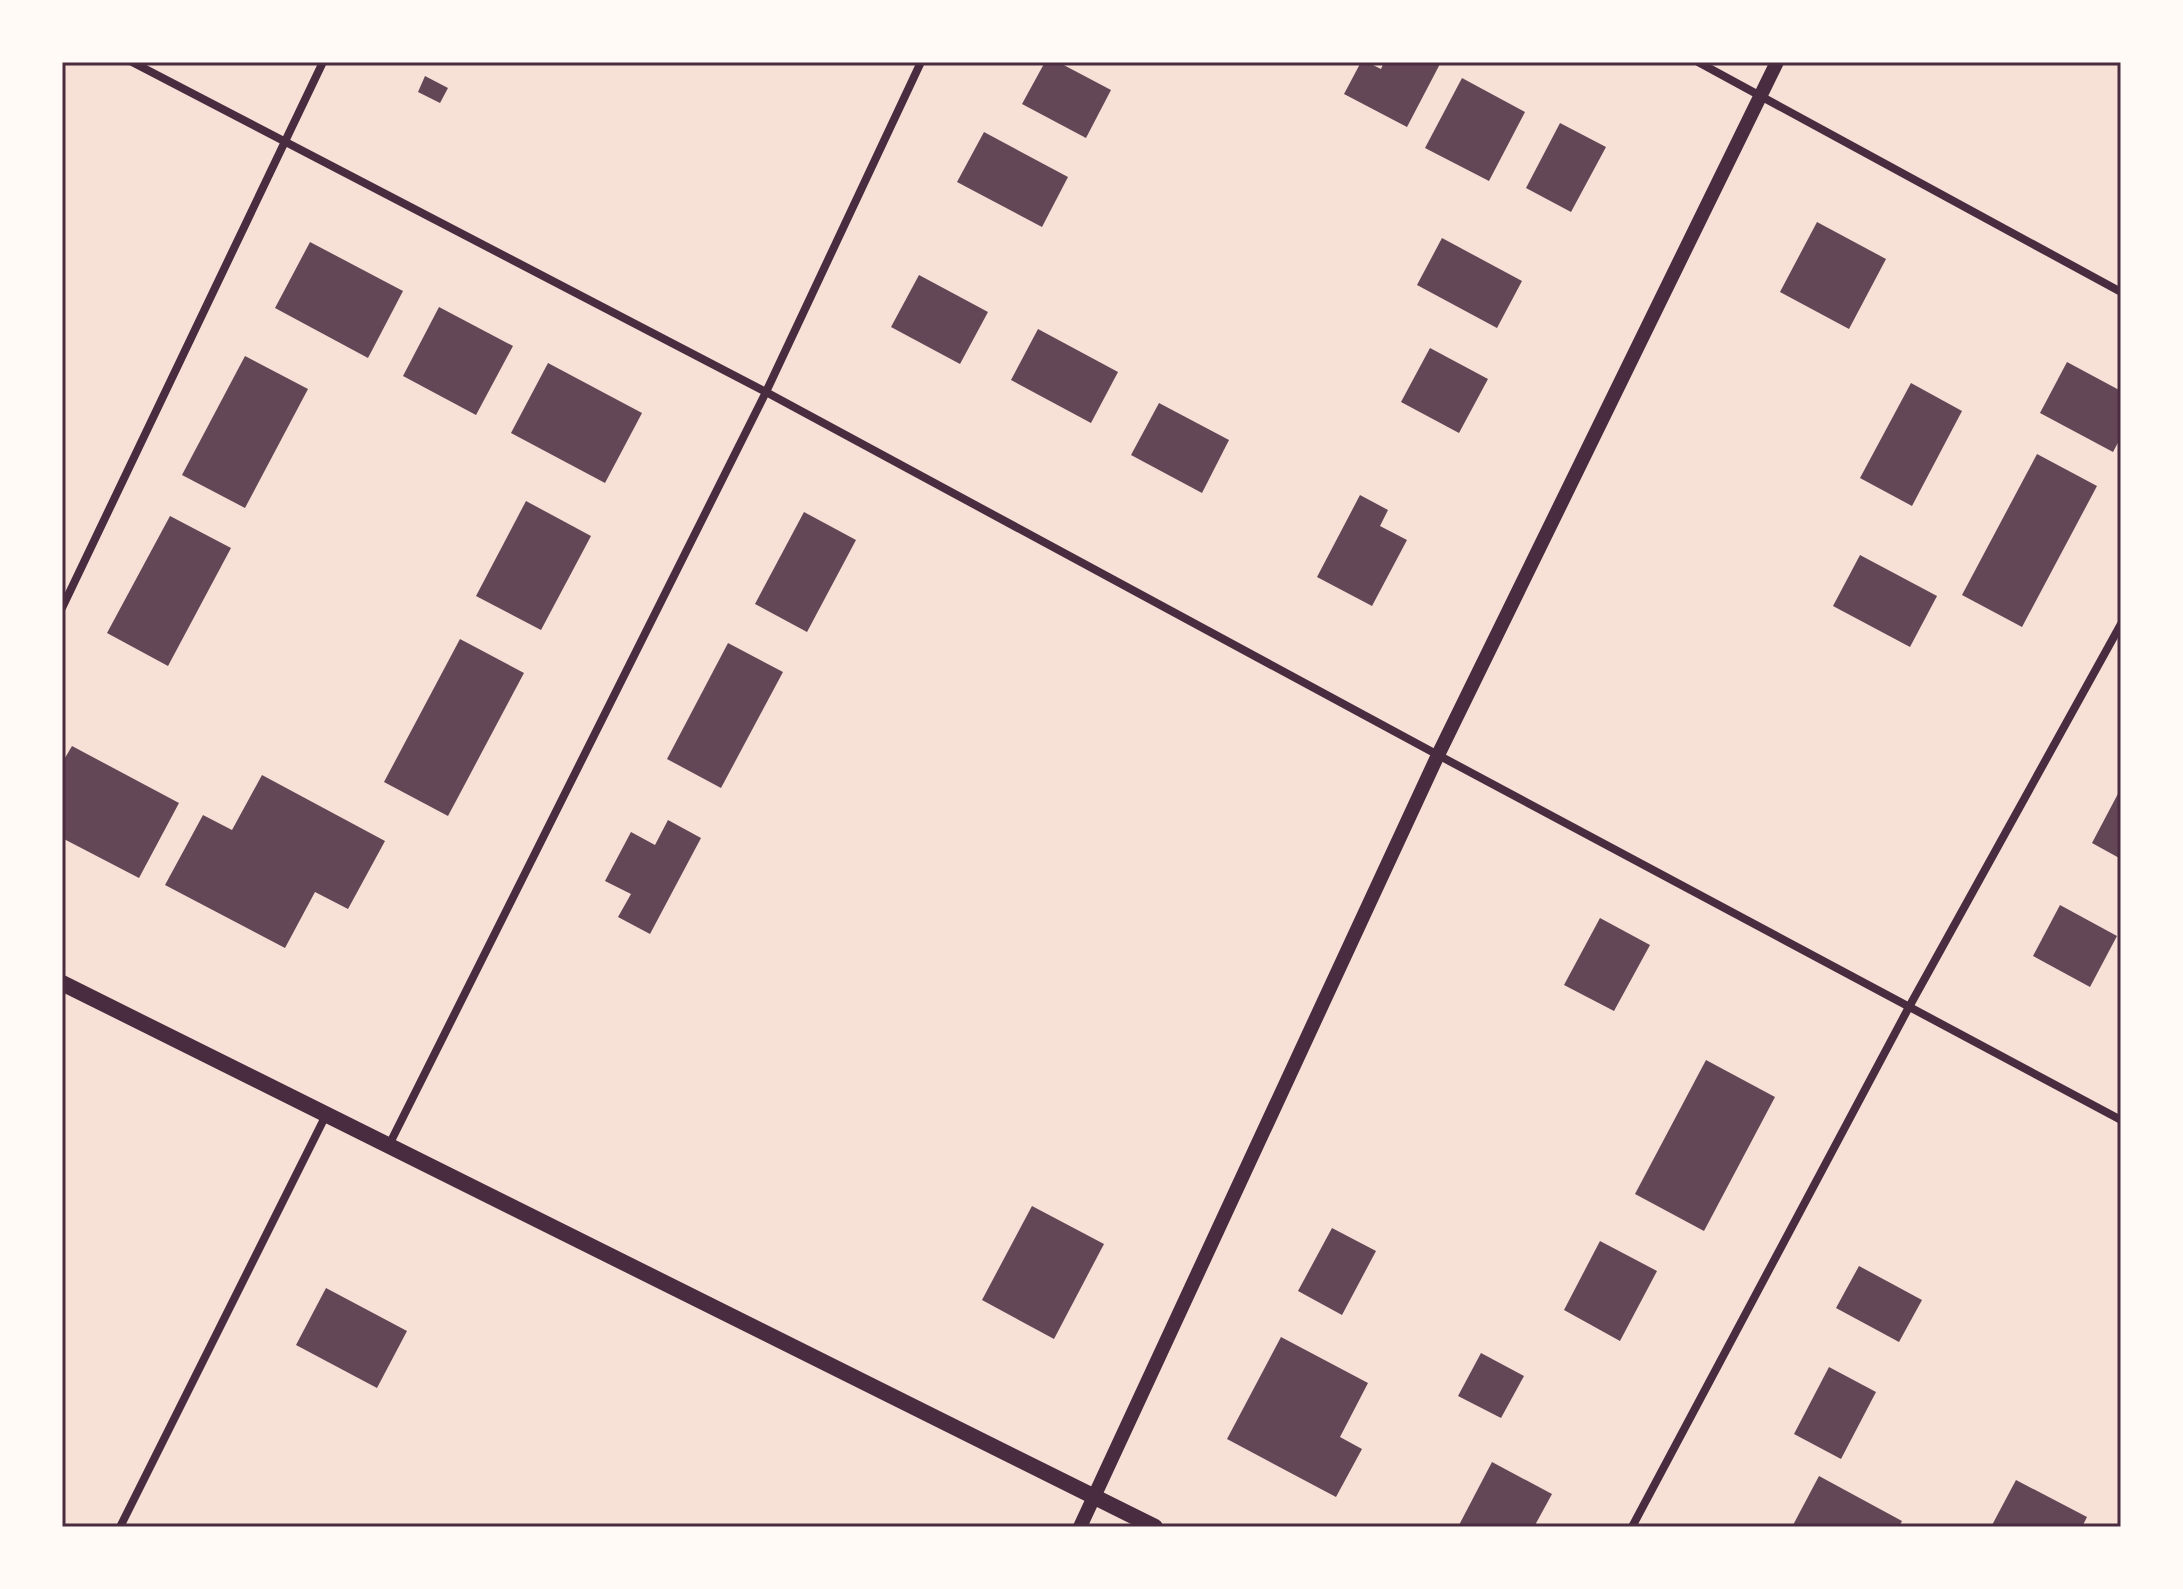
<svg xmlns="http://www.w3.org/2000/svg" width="2183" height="1589" viewBox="0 0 2183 1589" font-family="Inter,sans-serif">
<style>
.building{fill:#644757}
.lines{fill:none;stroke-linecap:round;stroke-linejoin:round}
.minor{stroke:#4a2c40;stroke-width:8}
.tertiary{stroke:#4a2c40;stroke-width:14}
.secondary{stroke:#4a2c40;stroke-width:16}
.neatline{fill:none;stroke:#4a2c40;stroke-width:3}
</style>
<rect width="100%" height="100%" fill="#f7e1d7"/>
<!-- building -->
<g class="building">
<path d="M1045,62h13l53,28 -25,48 -64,-34z"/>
<path d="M1361,62h6l14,7 3,-7h57l-34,65 -63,-33z"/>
<path d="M425,76l23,12 -8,15 -22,-11z"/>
<path d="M1462,78l63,34 -36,69 -64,-33z"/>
<path d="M1560,123l46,24 -35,65 -45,-24z"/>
<path d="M984,132l84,45 -26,50 -85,-45z"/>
<path d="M1817,222l69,37 -37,70 -69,-37z"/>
<path d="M1442,238l80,43 -25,47 -80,-43z"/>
<path d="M310,242l93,49 -35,67 -93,-50z"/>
<path d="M919,275l69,37 -28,52 -69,-37z"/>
<path d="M439,307l74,39 -37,69 -73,-39z"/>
<path d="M1038,329l80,43 -27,51 -80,-43z"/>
<path d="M1430,348l58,31 -29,54 -58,-31z"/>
<path d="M245,356l63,33 -63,119 -63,-33z"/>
<path d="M2067,362l54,29v46l-8,15 -73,-39z"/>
<path d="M548,363l94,50 -37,70 -94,-50z"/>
<path d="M1911,383l51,28 -50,95 -52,-28z"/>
<path d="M1159,403l70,37 -27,53 -71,-38z"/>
<path d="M2037,454l60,32 -75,141 -60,-32z"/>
<path d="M1360,495l28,15 -8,16 27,14 -35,66 -55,-29z"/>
<path d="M526,501l65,35 -50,94 -65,-34z"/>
<path d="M804,512l52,28 -49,92 -52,-28z"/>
<path d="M170,516l61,32 -63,118 -61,-33z"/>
<path d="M1860,555l77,41 -27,51 -77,-41z"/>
<path d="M460,639l64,34 -76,143 -64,-34z"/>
<path d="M728,643l55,29 -62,116 -54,-29z"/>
<path d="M72,746l107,57 -40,75 -77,-40v-75z"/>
<path d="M262,775l123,66 -37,68 -33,-17 -30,56 -120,-63 38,-70 29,15z"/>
<path d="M2121,788v71l-29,-16z"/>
<path d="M668,820l33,18 -51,96 -32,-17 13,-23 -26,-13 26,-49 24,13z"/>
<path d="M2060,905l57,31 -27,51 -57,-31z"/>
<path d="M1600,918l50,27 -36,66 -50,-26z"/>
<path d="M1706,1060l69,37 -71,134 -69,-37z"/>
<path d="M1032,1206l72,38 -50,95 -72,-39z"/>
<path d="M1332,1228l44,23 -34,64 -44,-24z"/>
<path d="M1600,1241l57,30 -37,70 -56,-31z"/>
<path d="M1859,1266l63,34 -23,42 -63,-34z"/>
<path d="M326,1288l81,43 -30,57 -81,-43z"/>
<path d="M1281,1337l87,46 -28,54 22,12 -26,48 -109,-58z"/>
<path d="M1481,1353l43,23 -23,42 -43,-22z"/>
<path d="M1829,1367l47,25 -35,67 -47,-25z"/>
<path d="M1492,1462l60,32 -18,33h-76z"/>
<path d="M1819,1476l83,45 -3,6h-107z"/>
<path d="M2016,1480l71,37 -5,10h-91z"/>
</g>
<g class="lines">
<!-- minor -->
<g class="minor">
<path d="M132,62l634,330 672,363 683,365"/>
<path d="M1698,62l423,230"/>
<path d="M62,608l261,-546"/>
<path d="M389,1145l377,-753 155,-330"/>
<path d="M120,1527l206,-412"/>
<path d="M1632,1527l277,-520 212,-383"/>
</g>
<!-- tertiary -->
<path class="tertiary" d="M1080,1527l358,-772 339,-693"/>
<!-- secondary -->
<path class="secondary" d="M62,983l1093,544"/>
</g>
<!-- border -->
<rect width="2183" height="1589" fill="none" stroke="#fffaf5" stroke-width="128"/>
<rect x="64" y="64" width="2055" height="1461" class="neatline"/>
</svg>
